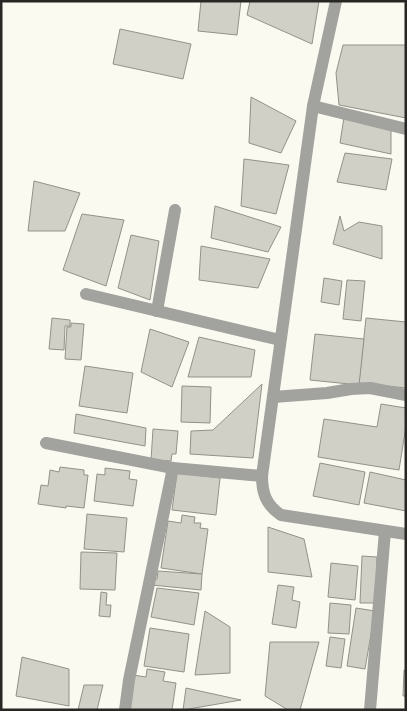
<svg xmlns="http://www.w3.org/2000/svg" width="407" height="711" viewBox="0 0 407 711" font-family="Bitter,serif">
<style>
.building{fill:#d1d0c7;stroke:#93928a}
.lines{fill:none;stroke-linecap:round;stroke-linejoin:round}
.minor{stroke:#a2a29e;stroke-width:12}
</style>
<rect width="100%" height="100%" fill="#fbfaf1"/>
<!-- building -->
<g class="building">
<path d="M201,1h40l-4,34 -39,-4z"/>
<path d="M250,1h69l-7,43 -65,-29z"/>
<path d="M120,29l71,15 -8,35 -70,-15z"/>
<path d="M343,45h63v73l-67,-13 -3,-32z"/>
<path d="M251,97l45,24 -15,32 -32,-10z"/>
<path d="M344,117l47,10v27l-51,-11z"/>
<path d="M345,153l47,6 -6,31 -49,-8z"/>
<path d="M244,159l45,6 -13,49 -35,-8z"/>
<path d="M34,181l46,12 -15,38h-37z"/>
<path d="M215,206l66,21 -13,25 -57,-14z"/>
<path d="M82,214l42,6 -18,66 -43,-16z"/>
<path d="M340,216l4,15 15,-9 23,4v33l-49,-15z"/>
<path d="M131,235l28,6 -9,59 -32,-12z"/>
<path d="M201,246l69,13 -12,29 -59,-8z"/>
<path d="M324,278l18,3 -3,24 -18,-3z"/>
<path d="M347,280l18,1 -4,40 -18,-2z"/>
<path d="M52,318l18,2v6h-5l-1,24 -15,-1z"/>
<path d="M366,318l40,4v66l-47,-5z"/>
<path d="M71,323l13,1 -3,36 -16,-1 2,-32h4z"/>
<path d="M150,329l39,13 -17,45 -31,-15z"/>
<path d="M315,334l49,5 -5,46 -49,-5z"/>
<path d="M199,337l56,13 -4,27h-63z"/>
<path d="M85,366l48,7 -6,40 -48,-7z"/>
<path d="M262,384l-9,74 -63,-4 1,-23 22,-1z"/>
<path d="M182,386l29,1 -1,36 -29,-1z"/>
<path d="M381,404l25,4v18l-7,44 -81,-13 6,-38 53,8z"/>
<path d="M76,414l70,14 -1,18 -71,-13z"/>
<path d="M153,429l25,2 -2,23h-4l-1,7 -20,-1z"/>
<path d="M320,463l45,9 -6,33 -46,-9z"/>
<path d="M60,467l24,3v5h4l-4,33 -18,-2v2l-28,-4 3,-19 7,1 2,-16 9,2z"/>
<path d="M105,468l25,3 -1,8 8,1 -4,26 -39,-5 3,-27 8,1z"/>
<path d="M370,472l36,8v31l-42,-8z"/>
<path d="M177,473l43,5 -4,37 -44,-5z"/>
<path d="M87,514l40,4 -3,34 -40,-3z"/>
<path d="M182,515l13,2 -1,6h7l-1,5 8,1 -6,45 -41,-6 7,-47 13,2z"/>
<path d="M268,527l36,12 8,38 -44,-5z"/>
<path d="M81,552l36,1 -2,37 -35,-1z"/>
<path d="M362,556l15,1 -1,46h-16z"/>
<path d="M331,563l27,3 -3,34 -27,-3z"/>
<path d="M158,571l44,3 -1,16 -49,-5v-6h5z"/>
<path d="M278,585l16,2 -2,13 8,2 -4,26 -24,-4z"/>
<path d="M157,588l42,5 -5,32 -43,-8z"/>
<path d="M101,592l6,1 -1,12h5l-1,12 -11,-1z"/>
<path d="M330,603l21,2 -2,29 -21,-1z"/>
<path d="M356,608l19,3 -10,58 -18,-3z"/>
<path d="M205,611l25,16v46l-35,2z"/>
<path d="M150,628l39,6 -5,38 -40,-6z"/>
<path d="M330,637l15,2 -4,29 -15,-2z"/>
<path d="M270,642h49l-19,68h-12l-23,-14z"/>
<path d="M22,657l47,12v37l-53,-10z"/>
<path d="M147,669l18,3 -2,9 13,2 -4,27h-45l6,-35 13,2z"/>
<path d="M404,670h2v26h-3z"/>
<path d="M84,685h19l-6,25h-19z"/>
<path d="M186,688l55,12 -58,10z"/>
</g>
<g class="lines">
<!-- minor -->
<g class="minor">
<path d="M336,1l-23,105 -51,370c0,17 4,29 19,39l125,19"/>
<path d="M313,106l93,23"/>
<path d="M86,294l194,46"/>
<path d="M157,311l18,-101"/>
<path d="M273,397l54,-4 24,-4 19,-1 36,7"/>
<path d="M46,443l127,25 89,8"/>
<path d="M125,710l4,-30 44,-212"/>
<path d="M370,710l15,-179"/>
</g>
</g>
<!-- border -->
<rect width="407" height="711" fill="none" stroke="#282724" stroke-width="5"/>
</svg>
